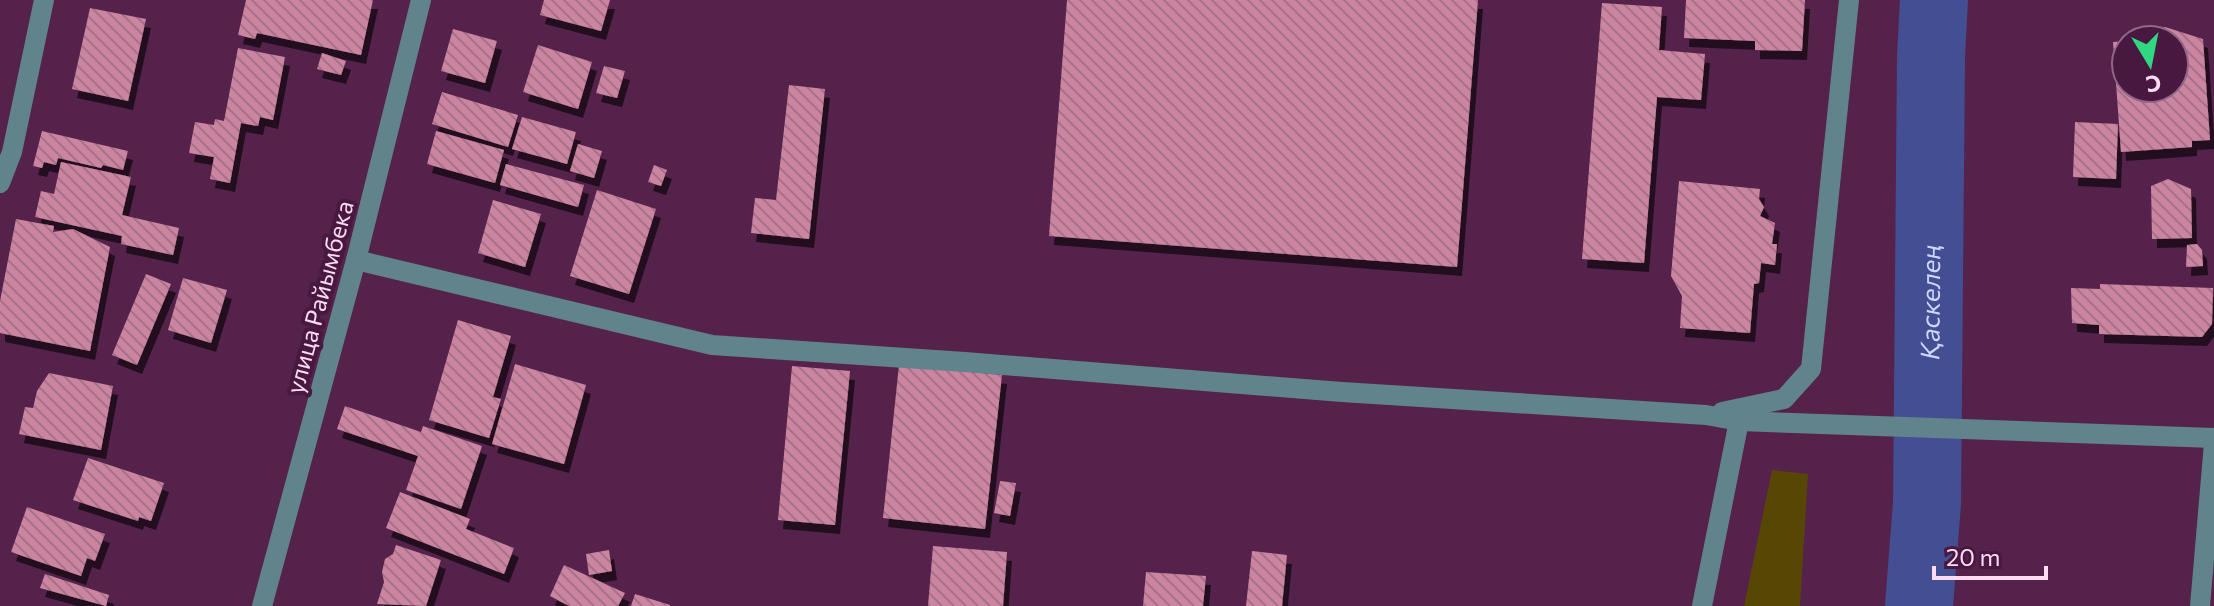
<svg xmlns="http://www.w3.org/2000/svg" width="2214" height="606" viewBox="0 0 2214 606" font-family="Commissioner,sans-serif">
<style>
.grass{fill:#564704}
.lines{fill:none;stroke-linecap:round;stroke-linejoin:round}
.river{stroke:#444e92;stroke-width:68}
.building{fill:url(#building-back-hatch);filter:url(#shadow)}
.minor{stroke:#60838c;stroke-width:20}
.labels{text-anchor:middle;dominant-baseline:central;stroke-width:8;stroke-linejoin:round;paint-order:stroke}
.street-label{font-size:24px;fill:#fcdcf4;stroke:#491840}
.water-label{font-size:26px;font-style:italic;fill:#cdd7ff;stroke:#491840}
</style>
<defs>
<pattern id="building-back-hatch" width="6" height="6" patternUnits="userSpaceOnUse" patternTransform="scale(2)"><rect width="6" height="6" fill="#cc85a1"/><path d="M-1 5l2 2M0 0l6 6M5-1l2 2" fill="none" stroke="#a67187"/></pattern>
<filter id="shadow"><feDropShadow dx="5" dy="9" stdDeviation="0" flood-color="#0009"/></filter>
</defs>
<rect width="100%" height="100%" fill="#55224b"/>
<!-- grass -->
<path class="grass" d="M1772,470l36,4 -8,132h-56z"/>
<g class="lines">
<!-- river -->
<path class="river" id="s1" d="M1919,606l8,-103 4,-446 3,-57"/>
</g>
<!-- building -->
<g class="building">
<path d="M246,0h127l-12,55 -104,-22 -2,6 -17,-4z"/>
<path d="M544,0h66l-9,31 -61,-16z"/>
<path d="M1067,0h411l-21,267 -408,-31z"/>
<path d="M1686,0h119l-3,51 -47,-1v-9l-71,-3z"/>
<path d="M1602,3l60,4 -3,43 46,4 -4,46 -44,-3 -13,166 -62,-4z"/>
<path d="M90,8l56,11 -18,82 -56,-12z"/>
<path d="M2165,27l38,12 7,101 -18,1v6l-71,5 -8,-110 13,-1v47h48v-48h-44l1,-6z"/>
<path d="M453,29l44,12 -12,42 -44,-12z"/>
<path d="M538,45l54,17 -14,47 -55,-17z"/>
<path d="M238,48l47,9 -12,63 -13,-3 -2,9 -17,-3 -11,60 -20,-4 4,-22 -25,-4 6,-31 19,3 1,-6 9,2z"/>
<path d="M322,53l24,8 -5,14 -24,-6z"/>
<path d="M604,66l21,5 -8,27 -21,-5z"/>
<path d="M789,85l36,4 -16,150 -58,-6 4,-35 21,2z"/>
<path d="M442,92l76,23 -10,32 -76,-23z"/>
<path d="M522,117l54,15 -9,32 -55,-15z"/>
<path d="M2075,122l43,2 -2,55 -43,-2z"/>
<path d="M42,131l86,20 -5,19 -20,-5 -2,3 -43,-10 -2,7 -12,-3 -2,6 -9,-2z"/>
<path d="M436,131l68,19 -9,33 -68,-19z"/>
<path d="M578,144l24,7 -8,27 -24,-7z"/>
<path d="M61,162l70,15 -9,38 57,13 -6,27 -52,-11 1,-8 -87,-19 6,-26 13,3z"/>
<path d="M506,164l78,21 -6,22 -78,-22z"/>
<path d="M654,165l13,5 -6,16 -13,-4z"/>
<path d="M2168,179l23,10 1,49 -40,1 -1,-53z"/>
<path d="M1679,181l81,8 -1,10 5,8 -4,9 15,7 -3,21h5l-2,21 -14,-2 -2,20 -5,1 -4,49 -70,-5 2,-32 -11,-20z"/>
<path d="M597,190l59,19 -27,85 -59,-18z"/>
<path d="M493,200l48,14 -16,53 -47,-14z"/>
<path d="M16,219l38,7 -1,6 20,-3 37,18 -20,104 -90,-18v-32z"/>
<path d="M2197,244l5,6 1,16 -17,1 1,-22z"/>
<path d="M146,274l25,10 -34,81 -25,-10z"/>
<path d="M183,278l44,12 -16,53 -43,-13z"/>
<path d="M2100,284l113,4 -1,36 -10,13 -103,-3v-9l-27,-2 -1,-35 29,1z"/>
<path d="M458,320l53,16 -18,61 8,2 -12,39 -60,-18z"/>
<path d="M515,364l71,21 -22,79 -72,-20z"/>
<path d="M899,365l103,10 -17,154 -102,-11z"/>
<path d="M792,366l58,5 -15,154 -57,-5z"/>
<path d="M49,373l64,13 -12,64 -82,-16 6,-27 8,1 4,-17z"/>
<path d="M345,406l76,26 2,-6 59,20 -21,63 -55,-19 12,-34 -81,-27z"/>
<path d="M88,458l76,25 -13,38 -12,-4 -1,4 -65,-21z"/>
<path d="M1000,481l16,2 -6,33 -16,-3z"/>
<path d="M400,492l70,27 -4,10 48,19 -10,26 -118,-46z"/>
<path d="M27,507l78,27 -10,27 -8,-3 -6,18 -70,-24z"/>
<path d="M396,545l45,15 -15,46 -49,-2 7,-22 -2,-10 3,-13 8,-5z"/>
<path d="M933,546l74,6 -4,54h-75z"/>
<path d="M609,550l3,21 -23,4 -3,-21z"/>
<path d="M1252,551l35,4 -5,51h-36z"/>
<path d="M564,565l61,28 -7,13h-49l-19,-10z"/>
<path d="M1146,572l60,4 -3,30h-60z"/>
<path d="M45,574l64,21 -3,11 -66,-18z"/>
<path d="M635,594l35,11v1h-39z"/>
</g>
<g class="lines">
<!-- minor -->
<g class="minor">
<path d="M0,183l12,-31 32,-152"/>
<path d="M356,260l356,85 253,17 377,30 364,23 33,6 475,17"/>
<path d="M1722,412l62,-13 27,-30 38,-369"/>
<path d="M262,606l94,-346 65,-260"/>
<path d="M1702,606l37,-185"/>
<path d="M2200,606l14,-163"/>
</g>
</g>
<g class="labels">
<!-- street labels -->
<g class="street-label">
<text transform="translate(319 297) rotate(-75)">улица Райымбека</text>
</g>
<!-- water labels -->
<g class="water-label">
<text stroke="none"><textPath href="#s1" startOffset="304">Қаскелең</textPath></text>
</g>
</g>
<!-- north arrow -->
<g transform="translate(2150 64) rotate(170)"><circle r="38" fill="#491840" stroke="#916688" stroke-width="2"/>
<path d="M0-6L14 30L0 20L-14 30Z" fill="#30d882"/>
<text y="-12" font-size="22" font-weight="bold" text-anchor="middle" fill="#fcdcf4">С</text>
</g>
<!-- scale -->
<path d="M1934 566v12h112v-12" fill="none" stroke="#fcdcf4" stroke-width="4"/>
<text x="1946" y="566" font-size="24" fill="#fcdcf4" stroke="#491840" stroke-width="6" paint-order="stroke">20 m</text>
</svg>
